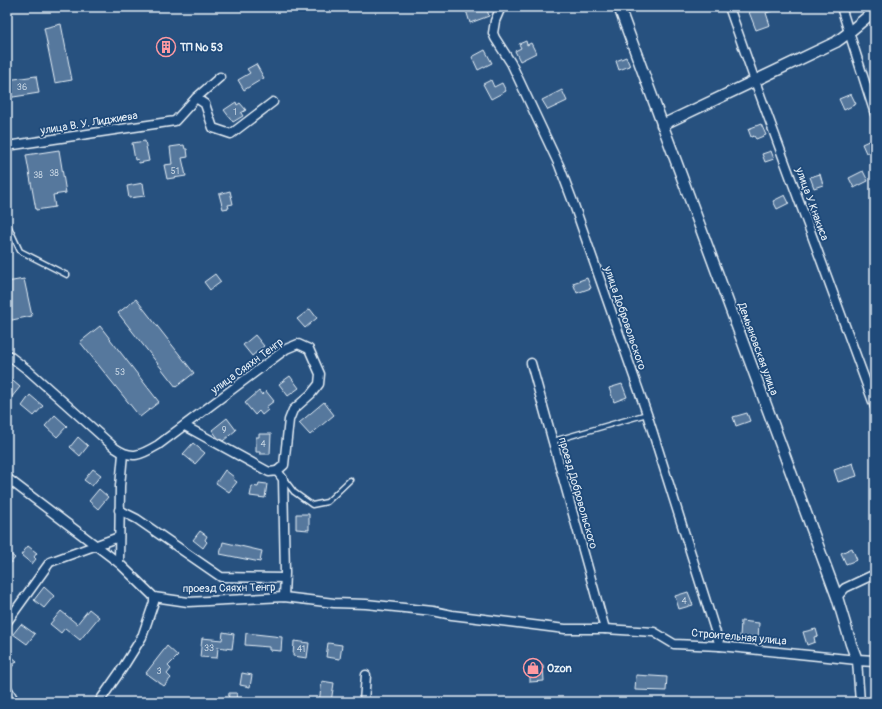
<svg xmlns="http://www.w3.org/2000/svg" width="882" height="709" viewBox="0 0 882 709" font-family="Pangolin,sans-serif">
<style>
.building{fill:#57789d;stroke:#e8f1f8}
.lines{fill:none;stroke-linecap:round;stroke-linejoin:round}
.service-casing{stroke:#e8f1f8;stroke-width:7}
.minor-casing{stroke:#e8f1f8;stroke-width:11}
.tertiary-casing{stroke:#e8f1f8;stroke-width:13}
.service{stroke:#1f4a7a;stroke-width:4}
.minor{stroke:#1f4a7a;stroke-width:8}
.tertiary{stroke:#1f4a7a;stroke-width:10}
.labels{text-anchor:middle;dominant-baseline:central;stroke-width:3.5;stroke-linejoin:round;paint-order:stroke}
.number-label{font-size:9px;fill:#c4d3e1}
.poi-label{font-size:11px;font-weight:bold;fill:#e8f1f8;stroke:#1f4a7a;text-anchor:start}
.street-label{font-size:11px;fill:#e8f1f8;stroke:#1f4a7a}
</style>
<rect width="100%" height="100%" fill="#27517f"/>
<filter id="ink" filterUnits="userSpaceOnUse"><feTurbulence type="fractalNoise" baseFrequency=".025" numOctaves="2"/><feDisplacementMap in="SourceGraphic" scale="8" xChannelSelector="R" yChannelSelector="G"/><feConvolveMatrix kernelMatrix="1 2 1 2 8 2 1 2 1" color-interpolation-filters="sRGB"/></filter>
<g filter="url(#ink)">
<!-- building -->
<g class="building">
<path d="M465,7h21l3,9 -19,7z"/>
<path d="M747,7h33v1l-14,5 4,12 -14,5z"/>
<path d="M61,24l11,56 -17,3 -11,-55z"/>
<path d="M526,41l1,4 4,-2 5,10 -16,8 -5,-10 6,-3 -2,-4z"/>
<path d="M168,42l2,8 -7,1 -2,-7z"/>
<path d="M485,50l7,13 -14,7 -6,-13z"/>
<path d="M626,57l4,9 -11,4 -3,-9z"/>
<path d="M256,64l8,14 -20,12 -6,-10 12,-7 -3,-4z"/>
<path d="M36,76l3,17 -32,5v-18z"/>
<path d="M491,80l3,7 8,-4 4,8 -15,8 -8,-15z"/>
<path d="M562,90l5,11 -19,9 -6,-10z"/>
<path d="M851,94l5,10 -12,6 -5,-11z"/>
<path d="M236,102l1,3 3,-2 6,7 -5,3 2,3 -10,6 -9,-12z"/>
<path d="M761,124l5,11 -10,4 -2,-3 -3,1 -3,-8z"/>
<path d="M875,138v12l-9,3 -4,-9z"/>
<path d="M145,141l4,20 -10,2 -1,-4 -3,1 -3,-17z"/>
<path d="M184,145l1,4h2l1,8 -6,1 4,18 -19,3 -3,-14 8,-1 -2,-17z"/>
<path d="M59,150l7,43 -13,2 2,12 -19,3 -10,-55z"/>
<path d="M771,151l3,8 -9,3 -3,-8z"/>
<path d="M863,171l5,10 -14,7 -5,-10z"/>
<path d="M820,174l3,11 -9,3 -4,-11z"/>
<path d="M143,183l2,13 -16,2 -2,-12z"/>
<path d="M230,191l3,13 -5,1 1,3 -6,1 -4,-15z"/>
<path d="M785,195l4,8 -12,6 -4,-8z"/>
<path d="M215,274l6,8 -11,8 -6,-8z"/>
<path d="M587,278l4,10 -14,5 -4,-10z"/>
<path d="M24,279l8,37 -25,5v-39z"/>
<path d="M136,299l58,74 -18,14 -58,-74z"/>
<path d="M310,309l7,9 -12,10 -8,-9z"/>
<path d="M100,326l59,76 -19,15 -60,-75z"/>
<path d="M255,335l9,11 -12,10 -9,-11z"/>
<path d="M7,376l13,11 -9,11 -4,-3z"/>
<path d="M290,376l9,12 -11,8 -9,-12z"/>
<path d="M622,384l5,13 -13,5 -5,-14z"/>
<path d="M259,391l3,4 4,-4 8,10 -8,6 2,3 -6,5 -3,-4 -4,4 -10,-12z"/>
<path d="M30,395l13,11 -9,10 -12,-10z"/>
<path d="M324,402l10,13 -24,20 -11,-12z"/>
<path d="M747,413l3,8 -14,5 -3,-9z"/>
<path d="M55,415l12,11 -10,11 -12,-11z"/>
<path d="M227,418l9,12 -13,11 -5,-3 -6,-8z"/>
<path d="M259,434h12l-1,20h-10v-2h-4v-15h3z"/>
<path d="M78,437l10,9 -8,10 -10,-9z"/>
<path d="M193,443l12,10 -10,11 -12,-10z"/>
<path d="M853,463l4,13 -19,6 -4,-12z"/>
<path d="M93,469l8,6 -9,11 -8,-6z"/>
<path d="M225,470l9,7 -1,2 4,3 -8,10 -13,-9z"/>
<path d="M259,483l8,1 -2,14 -15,-2 2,-10 6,1z"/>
<path d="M99,489l9,8 -10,12 -9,-8z"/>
<path d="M296,514h13v16l-13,-1z"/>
<path d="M200,531l7,5 -2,4 2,2 -4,6 -10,-8z"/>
<path d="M223,542l39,9 -2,11 -40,-8z"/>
<path d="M28,546l9,7 -3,4 2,2 -4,5 -11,-9z"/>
<path d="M852,548l5,12 -11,4 -5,-11z"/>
<path d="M7,551l8,7 -8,9z"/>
<path d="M44,587l10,9 -10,12 -10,-8z"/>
<path d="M688,592l5,13 -14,4 -4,-13z"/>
<path d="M89,609l10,8 -19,23 -15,-12 -4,5 -11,-9 11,-13 16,13z"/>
<path d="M741,621l18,2 -1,16 -18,-2z"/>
<path d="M21,624l14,10 -8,10 -14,-10z"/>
<path d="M816,629l2,7 -4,1 1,5 -8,3 -4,-13z"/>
<path d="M223,632l11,2 -2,15 -14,-2 -1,11 -17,-1 2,-19 20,2z"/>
<path d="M246,633l36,4 -1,14 -12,-1v-3l-24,-2z"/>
<path d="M294,641l15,2 -2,15 -14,-2z"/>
<path d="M328,643l14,2 -2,14 -14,-2z"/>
<path d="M167,646l11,10 -10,10 3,3 -4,5 4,4 -7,8 -18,-13z"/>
<path d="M7,653l10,8 -10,12z"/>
<path d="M530,665h13l1,16 -14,1z"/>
<path d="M242,673l10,2 -2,12 -10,-2z"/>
<path d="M636,675l31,2 -1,14 -31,-1z"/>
<path d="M322,681l12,2 -3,19h-12z"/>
<path d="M229,693h8l-1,9h-8z"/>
</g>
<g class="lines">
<!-- service casing -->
<g class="service-casing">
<g id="service">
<path d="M7,223l13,28 47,24"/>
<path d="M553,441l94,-27"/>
<path d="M284,479l10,13 18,13 15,-3 23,-22"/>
</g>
</g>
<!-- minor casing -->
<g class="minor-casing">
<g id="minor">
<path d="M501,7l-6,14 -2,12 2,5 16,25 48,102 14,37 74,212 73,232"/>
<path d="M729,7l26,74 120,326"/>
<path d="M841,7l34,107"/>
<path d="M196,98l9,6 8,24 18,6 42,-32"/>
<path d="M7,146l168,-25 21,-23 24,-21"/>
<path d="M7,354l22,17 86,77c17,12 26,7 43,-3l128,-96 12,-5 11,5 11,25 -1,10 -8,10 -18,16 -4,10 -5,45 -7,6"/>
<path d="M531,363l74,266"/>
<path d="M185,426l84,46 8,-1 6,8 2,94 -1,24"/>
<path d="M7,478l112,85 35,34 34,5 96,-5 50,6 32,1 67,7 19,4 113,14h40l49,3 20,12 46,2 137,14 3,42"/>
<path d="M119,510l18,9 84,58 63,1"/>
<path d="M119,563l1,-77 3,-32"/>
<path d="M837,597l8,-9 30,-14"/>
<path d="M7,622l43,-60 69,-25"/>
<path d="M7,688l8,14"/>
<path d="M99,702l23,-33 20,-32 12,-35v-5"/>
<path d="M364,702l2,-27"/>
</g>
</g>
<!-- tertiary casing -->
<g class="tertiary-casing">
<g id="tertiary">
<path d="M619,7l218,590 14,47 6,16 18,1"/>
<path d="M662,125l174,-83c14,-9 25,-21 39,-31"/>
</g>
</g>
<!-- service -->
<use href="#service" class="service"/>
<!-- minor -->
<use href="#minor" class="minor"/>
<!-- tertiary -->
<use href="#tertiary" class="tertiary"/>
</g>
</g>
<!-- icons -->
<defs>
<g id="building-ring" transform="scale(1)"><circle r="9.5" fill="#1f4a7a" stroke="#ff9aa2" stroke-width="1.5"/><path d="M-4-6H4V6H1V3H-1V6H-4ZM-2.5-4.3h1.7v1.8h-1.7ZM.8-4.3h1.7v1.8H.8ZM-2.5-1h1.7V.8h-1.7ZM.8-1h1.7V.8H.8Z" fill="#ff9aa2"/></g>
<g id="shop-ring" transform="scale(1)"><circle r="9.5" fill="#1f4a7a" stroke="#ff9aa2" stroke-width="1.5"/><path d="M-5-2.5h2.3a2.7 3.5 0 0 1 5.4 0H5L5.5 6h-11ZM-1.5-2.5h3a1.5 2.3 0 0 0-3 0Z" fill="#ff9aa2"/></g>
</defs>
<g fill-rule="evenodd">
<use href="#building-ring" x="166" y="47"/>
<use href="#shop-ring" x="533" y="668"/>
</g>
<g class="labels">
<!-- number labels -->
<g class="number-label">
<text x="22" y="87">36</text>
<text x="235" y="112">1</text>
<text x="175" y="171">51</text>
<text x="54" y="173">38</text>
<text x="38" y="175">38</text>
<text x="120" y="372">53</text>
<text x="224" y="430">9</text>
<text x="263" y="444">4</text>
<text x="684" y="601">4</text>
<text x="209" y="648">33</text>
<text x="301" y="649">41</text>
<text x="159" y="671">3</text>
</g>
<!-- poi labels -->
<g class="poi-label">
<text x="180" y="47">ТП № 53</text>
<text x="547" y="668">Ozon</text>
</g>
<!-- street labels -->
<g class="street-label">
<text transform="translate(89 123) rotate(-9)">улица В. У. Лиджиева</text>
<text transform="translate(812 204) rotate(70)">улица У.Кнакиса</text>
<text transform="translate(625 318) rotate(71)">улица Добровольского</text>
<text transform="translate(758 349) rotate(70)">Демьяновская улица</text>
<text transform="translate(247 366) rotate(-36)">улица Сяяхн Тенгр</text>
<text transform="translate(578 493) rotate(74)">проезд Добровольского</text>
<text transform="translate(229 588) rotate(-1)">проезд Сяяхн Тенгр</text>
<text transform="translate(739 637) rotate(5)">Строительная улица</text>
</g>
</g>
<!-- margin -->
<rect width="882" height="709" fill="none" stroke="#1f4a7a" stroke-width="24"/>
<rect x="12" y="12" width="858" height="685" fill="none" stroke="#e8f1f8" stroke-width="1.5" filter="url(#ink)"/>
</svg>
